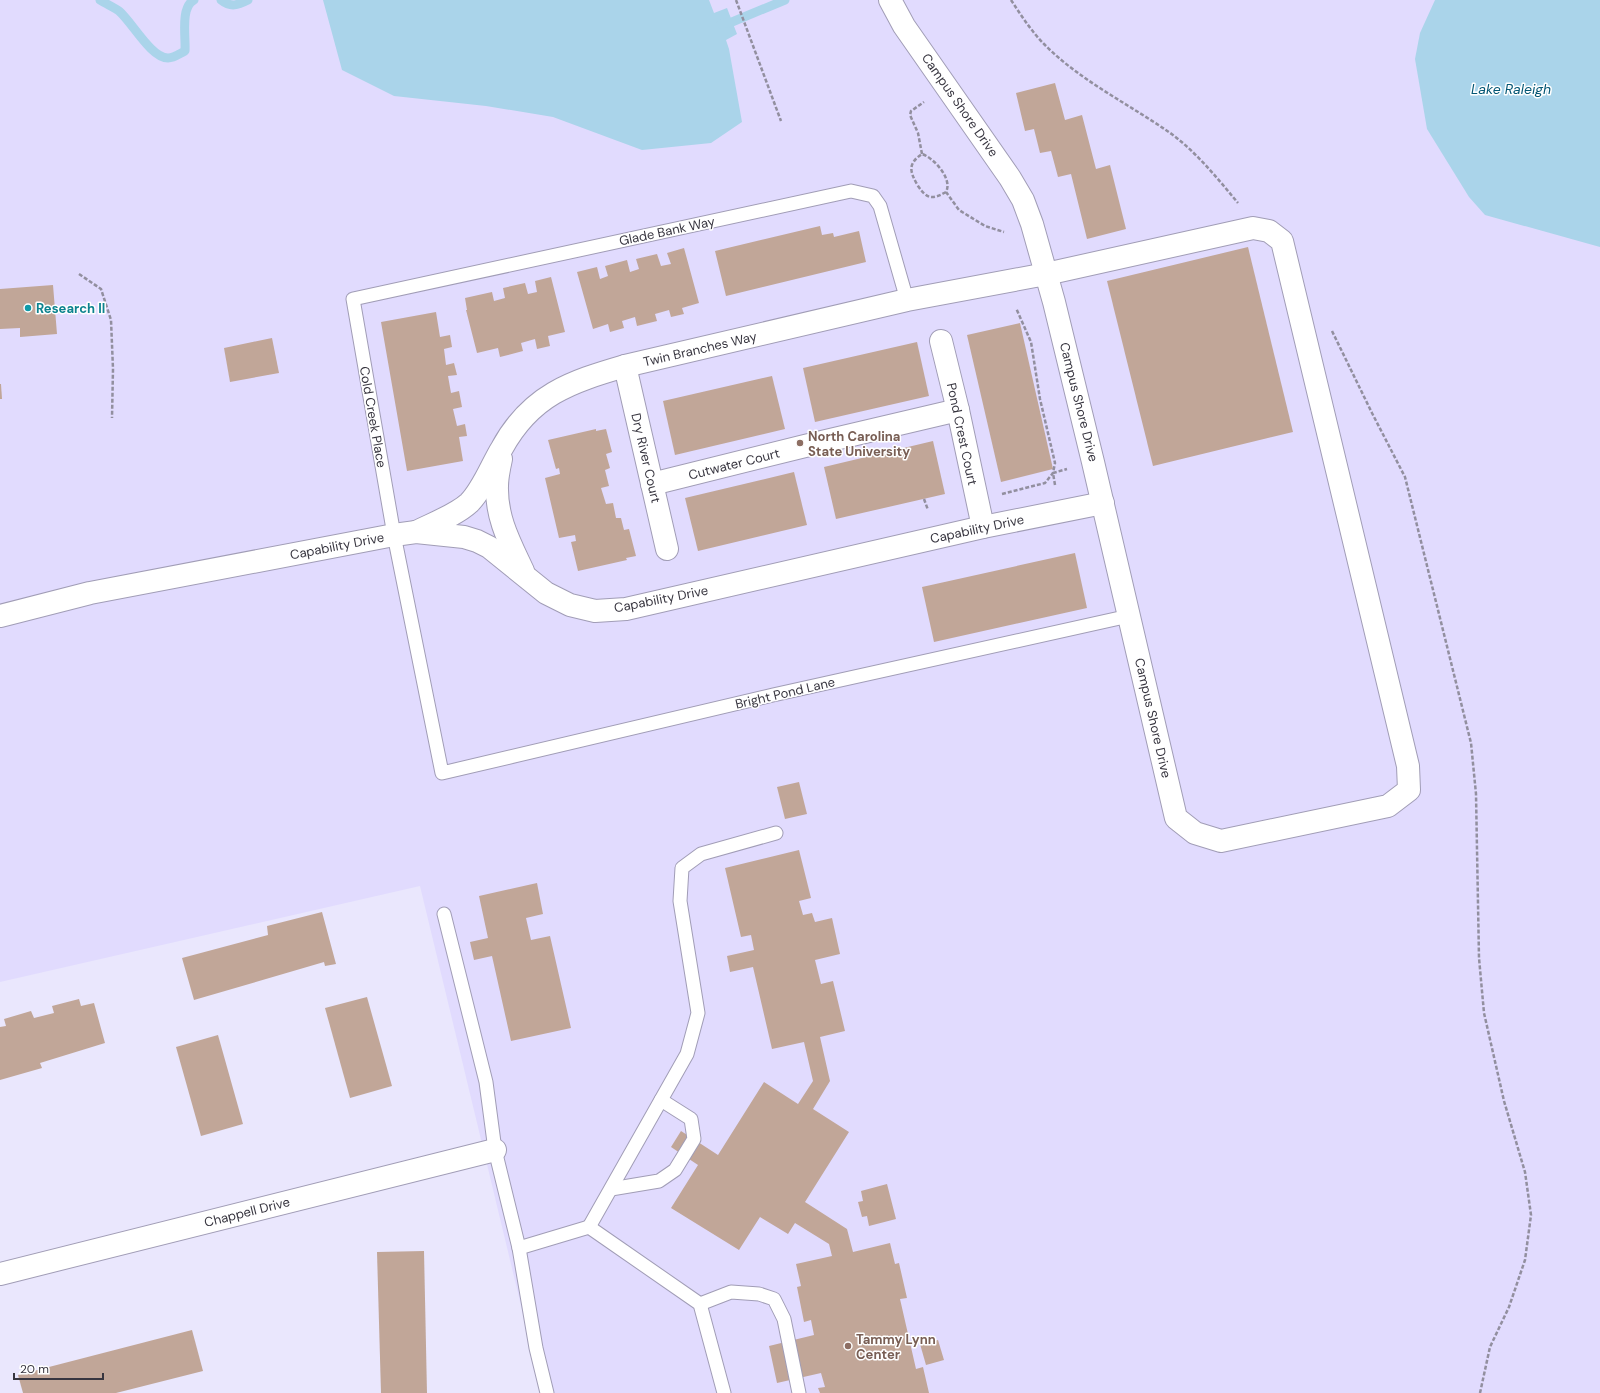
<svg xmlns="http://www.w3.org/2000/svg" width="1600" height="1393" viewBox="0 0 1600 1393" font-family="'DM Sans',sans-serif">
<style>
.built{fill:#e1dbfe}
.water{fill:#aad4ea}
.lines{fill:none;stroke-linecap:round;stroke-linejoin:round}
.stream{stroke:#aad4ea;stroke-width:9}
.building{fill:#c1a698}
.service-casing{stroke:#a19db6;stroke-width:15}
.minor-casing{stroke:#a19db6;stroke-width:24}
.path{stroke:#928f9f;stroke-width:2.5;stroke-dasharray:4 2;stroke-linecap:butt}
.service{stroke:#fff;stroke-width:13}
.minor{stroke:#fff;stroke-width:22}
.culture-dot{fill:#0f9aa8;stroke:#fff;stroke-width:1.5}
.education-dot{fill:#8d6e63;stroke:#fff;stroke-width:1.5}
.labels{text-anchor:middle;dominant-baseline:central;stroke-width:3;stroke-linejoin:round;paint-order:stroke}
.street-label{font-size:13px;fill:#383640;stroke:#fff}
.culture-label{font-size:13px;font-weight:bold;fill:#0d838f;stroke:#fff;text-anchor:start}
.education-label{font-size:13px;font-weight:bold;fill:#785e54;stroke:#fff;text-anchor:start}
.water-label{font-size:14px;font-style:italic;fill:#035674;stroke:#fff}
</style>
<rect width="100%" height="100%" fill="#eae7fd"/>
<!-- built -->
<path class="built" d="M0,0h1600v1393h-1058l-122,-507 -420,96z"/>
<!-- water -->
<g class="water">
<path d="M323,0h386l5,13 13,-5 10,26 -11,6 3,9 13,73 -31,21 -69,7 -89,-33 -67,-11 -92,-10 -52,-26z"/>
<path d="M1435,0h165v247l-115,-32 -16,-18 -42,-68 -12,-70 5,-26z"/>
</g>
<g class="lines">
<!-- stream -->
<g class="stream">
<path d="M100,0c6,4 14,7 19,11 13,11 32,47 49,47 6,0 11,-4 17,-7 1,-13 -5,-44 9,-51"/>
<path d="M221,0c10,8 17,5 27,0"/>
<path d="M721,24l11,-2 53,-22"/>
</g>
</g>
<!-- building -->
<g class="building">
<path d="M1055,83l10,37 17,-5 14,54 14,-4 16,64 -39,10 -16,-65 -13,3 -7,-26 -11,2 -6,-24 -9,2 -9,-38z"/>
<path d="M820,226l2,9 11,-2 1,4 25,-6 7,31 -140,34 -11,-45z"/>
<path d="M1248,247l45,185 -140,34 -46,-185z"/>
<path d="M684,248l15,55 -17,5 2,6 -13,3 -2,-7 -14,4 2,7 -20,5 -2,-9 -13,4 2,7 -14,4 -2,-8 -15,5 -16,-57 20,-5 3,12 8,-3 -3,-10 22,-6 3,12 9,-3 -3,-10 21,-5 4,12 10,-2 -4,-11z"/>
<path d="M551,277l14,55 -17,4 2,10 -13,3 -2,-10 -14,4 2,8 -23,6 -2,-9 -21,5 -11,-43h1l-2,-12 27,-6 2,9 11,-3 -2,-10 22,-5 3,11 9,-2 -2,-11z"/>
<path d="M53,285l4,49 -37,3v-9l-20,1v-40z"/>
<path d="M436,312l4,25 10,-2 2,12 -8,2 2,16 8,-2 3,12 -9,1 3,17 8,-2 3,16 -9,2 4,17 8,-2 2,12 -8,1 4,24 -56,10 -26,-149z"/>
<path d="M1020,323l33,146 -52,13 -34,-147z"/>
<path d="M272,338l7,35 -49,9 -6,-34z"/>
<path d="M917,342l12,54 -114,26 -12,-54z"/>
<path d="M772,376l13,53 -110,26 -12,-54z"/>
<path d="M0,384h1l1,15h-2z"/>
<path d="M596,429v2l10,-2 6,23 -6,2 4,14 -5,2 4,16 -8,2 5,16 7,-1 3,15h5l3,12 5,-1 7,27 -10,2 1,2 -49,11 -7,-29 5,-1 -1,-6 -16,3 -14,-60 15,-4 -1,-6 -3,1 -8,-29z"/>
<path d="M933,441l12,53 -109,25 -12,-52z"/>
<path d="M794,472l13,53 -109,26 -13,-53z"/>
<path d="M1075,553l12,55 -153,34 -12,-55z"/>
<path d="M799,782l8,32 -22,5 -8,-32z"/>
<path d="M799,850l12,48 -12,3 4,14 9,-2 3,9 17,-4 8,36 -25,6 6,24 12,-3 12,50 -25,6 10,44 -17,28 36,23 -44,70 42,27 6,23 37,-9 5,21 4,-1 8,35 -7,1 16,70 7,-2 6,26h-109l-2,-5 7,-1 -4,-14 -44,10 -8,-37 45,-11 -3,-15 -7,2 -7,-35 4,-1 -5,-22 36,-8 -3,-12 -34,-21 -7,11 -28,-17 -21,33 -68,-42 27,-43 -27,-18 10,-16 37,24 46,-73 34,22 15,-23 -9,-39 -32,7 -19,-82 -23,5 -3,-16 27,-6 -3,-15 -10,2 -16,-69z"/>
<path d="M537,883l6,31 -17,4 5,22 19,-4 21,92 -60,13 -19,-85 -18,4 -4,-18 18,-4 -9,-42z"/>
<path d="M322,912l14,52 -11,2 -1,-4 -130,38 -12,-42 86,-23 -1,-9z"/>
<path d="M367,997l25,89 -42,12 -25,-90z"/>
<path d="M79,999l2,7 13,-3 11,40 -65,20 2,5 -42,12v-53l6,-1 -2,-7 27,-8 3,7 20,-5 -2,-7z"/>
<path d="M218,1035l25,89 -42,12 -25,-89z"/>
<path d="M887,1184l9,35 -27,7 -2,-10 -5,1 -4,-15 5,-1 -2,-10z"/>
<path d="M424,1251l3,142h-46l-4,-141z"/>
<path d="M192,1330l11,41 -87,22h-93l-5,-18z"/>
<path d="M938,1340l6,20 -18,5 -6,-21z"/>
</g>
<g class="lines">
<!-- service casing -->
<g class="service-casing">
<g id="service">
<path d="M907,300l-27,-94 -7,-10 -22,-5 -498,108 41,236 48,238 331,-78 356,-79"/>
<path d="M444,914l42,168 9,68 24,98 17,100 11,45"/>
<path d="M611,1189l48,-8 16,-11 19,-31 -3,-20 -30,-19"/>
<path d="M589,1227l98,-173 11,-41 -18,-112 2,-33 19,-14 75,-21"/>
<path d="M519,1248l70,-21 111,77 24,89"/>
<path d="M700,1304l31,-12 28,2 15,5 10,20 15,74"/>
</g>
</g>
<!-- minor casing -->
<g class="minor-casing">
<g id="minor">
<path d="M941,341l17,69 25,117"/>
<path d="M625,366l42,183"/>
<path d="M501,459c-2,9 -4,18 -4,27 -1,32 13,57 26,85"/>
<path d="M652,484l153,-38 153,-36"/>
<path d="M416,532c16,-8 40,-17 53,-29 14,-14 23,-39 33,-55 29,-53 68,-66 123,-82l282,-66 139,-26 207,-46 16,3 13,10 126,525 1,24 -21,16 -167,35 -26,-8 -19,-15 -83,-356 -39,-160 -22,-78 -9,-24 -13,-22 -106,-152 -14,-26"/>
<path d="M0,616l90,-23 304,-58 22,-3 48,5 13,4 12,6 57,46 24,12 25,6 31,-2 357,-82 120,-24"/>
<path d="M0,1274l495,-124"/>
</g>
</g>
<!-- path -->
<g class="path">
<path d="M736,0l45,121"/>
<path d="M1011,0c10,15 20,31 33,44 36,37 87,61 129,91 25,19 45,44 65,68"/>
<path d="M922,154l-4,-21 -8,-18 1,-4 13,-9"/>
<path d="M946,192c-14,8 -19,7 -28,-6 -8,-14 -11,-22 4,-32 12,4 31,25 24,38l13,18 26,16 19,6"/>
<path d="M79,274l22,15 10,31 2,49 -1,49"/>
<path d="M1332,331l40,82 33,64 66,266 5,51 3,164 5,55 20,88 21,71 6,43 -6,45 -16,47 -19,40 -10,46"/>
<path d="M1055,485l-2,-12 14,-4"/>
<path d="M1002,494l43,-11 8,-10 2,-10 -15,-64 -9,-57 -15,-34"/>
<path d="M924,499l4,11"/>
</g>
<!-- service -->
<use href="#service" class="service"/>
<!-- minor -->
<use href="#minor" class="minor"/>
</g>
<!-- markers -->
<circle class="culture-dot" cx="28" cy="308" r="4"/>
<g class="education-dot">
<circle cx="800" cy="443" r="4"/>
<circle cx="848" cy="1346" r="4"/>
</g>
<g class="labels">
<!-- street labels -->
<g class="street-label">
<text transform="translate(960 105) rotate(55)">Campus Shore Drive</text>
<text transform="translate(667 231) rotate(-12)">Glade Bank Way</text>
<text transform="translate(700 349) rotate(-13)">Twin Branches Way</text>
<text transform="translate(1079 402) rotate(76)">Campus Shore Drive</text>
<text transform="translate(373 417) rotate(80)">Cold Creek Place</text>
<text transform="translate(962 434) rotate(78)">Pond Crest Court</text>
<text transform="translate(646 458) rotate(77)">Dry River Court</text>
<text transform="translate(734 464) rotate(-14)">Cutwater Court</text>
<text transform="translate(977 529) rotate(-12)">Capability Drive</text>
<text transform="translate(337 546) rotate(-11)">Capability Drive</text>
<text transform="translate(661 599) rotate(-11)">Capability Drive</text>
<text transform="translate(785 693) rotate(-13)">Bright Pond Lane</text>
<text transform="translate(1153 718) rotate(77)">Campus Shore Drive</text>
<text transform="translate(247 1212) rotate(-14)">Chappell Drive</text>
</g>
<!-- culture labels -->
<g class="culture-label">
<text x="36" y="308">Research II</text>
</g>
<!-- education labels -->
<g class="education-label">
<text x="808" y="436">North Carolina<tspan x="808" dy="15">State University</tspan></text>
<text x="856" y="1339">Tammy Lynn<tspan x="856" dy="15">Center</tspan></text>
</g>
<!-- water labels -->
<g class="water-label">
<text x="1511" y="89">Lake Raleigh</text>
</g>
</g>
<!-- scale -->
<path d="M14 1373v6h89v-6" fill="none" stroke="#383640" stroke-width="2"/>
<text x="20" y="1373" font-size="12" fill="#383640" stroke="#ffffff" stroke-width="3" paint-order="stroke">20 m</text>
</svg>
